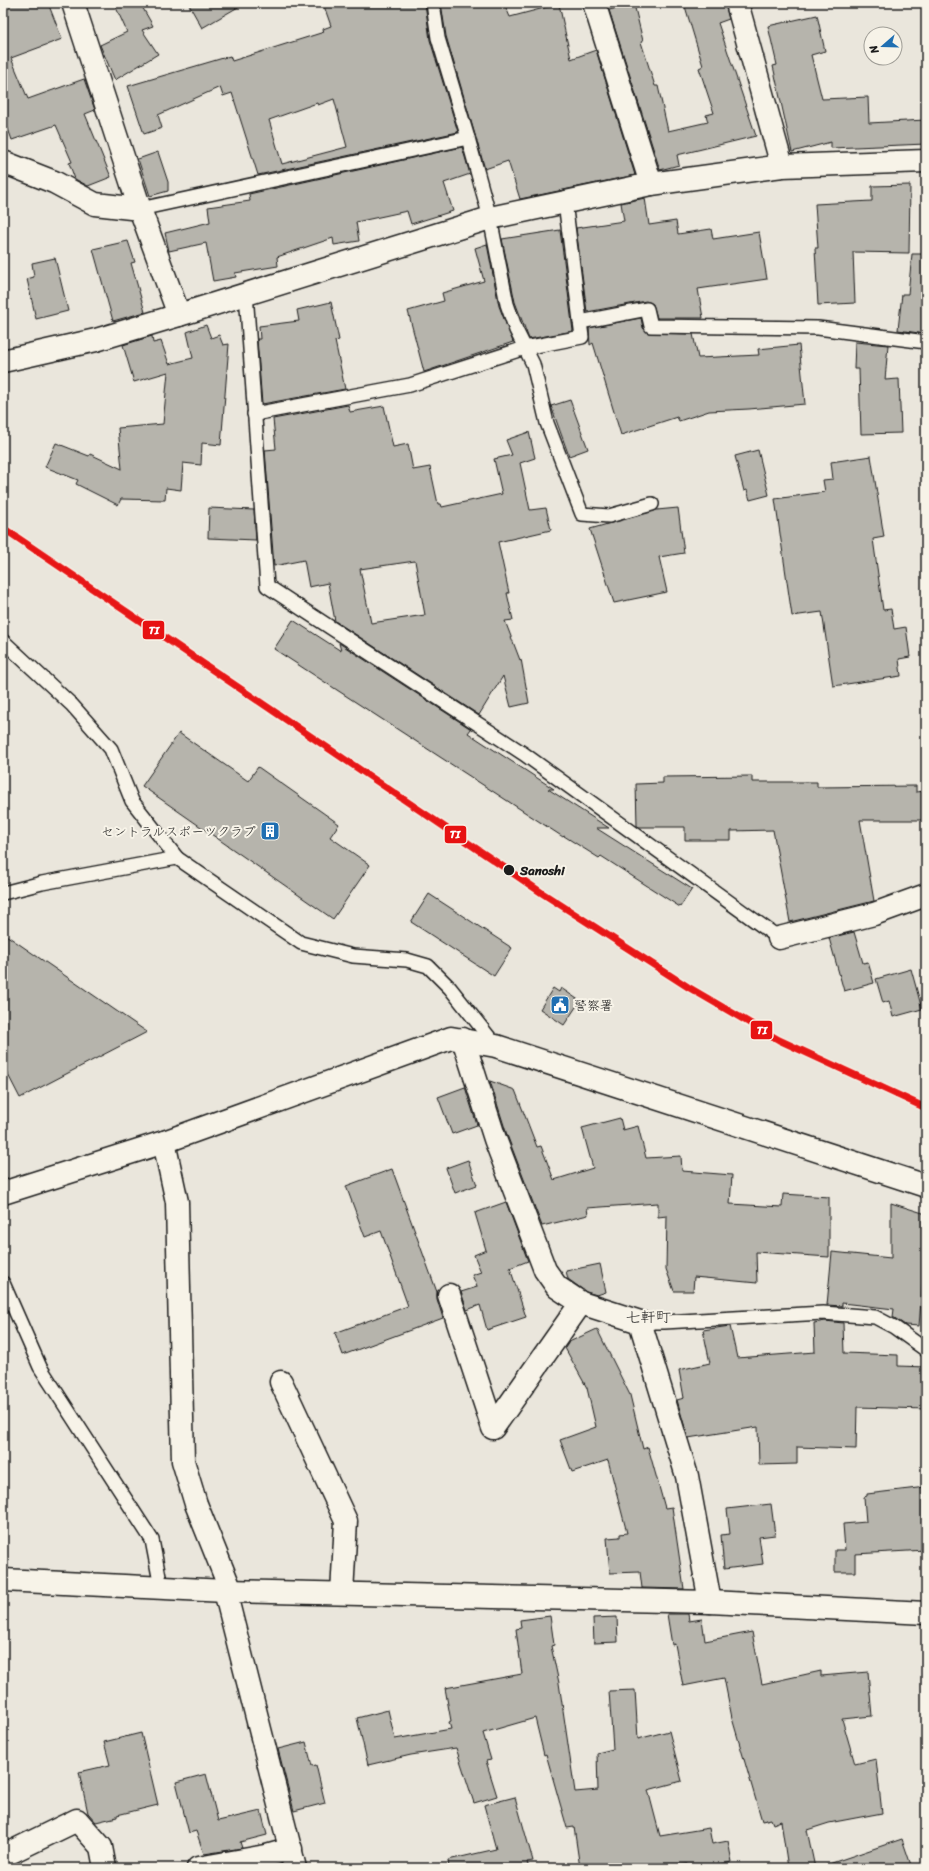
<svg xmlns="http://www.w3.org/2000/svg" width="929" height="1871" viewBox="0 0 929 1871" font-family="Sriracha,'Klee One',sans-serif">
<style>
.building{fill:#b6b4ac;stroke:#1c1c1c;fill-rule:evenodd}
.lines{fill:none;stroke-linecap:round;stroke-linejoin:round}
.service-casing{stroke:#1c1c1c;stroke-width:16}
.minor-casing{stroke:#1c1c1c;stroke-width:25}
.tertiary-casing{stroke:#1c1c1c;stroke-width:25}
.service{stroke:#f7f3e8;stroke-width:13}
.minor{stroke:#f7f3e8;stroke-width:22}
.tertiary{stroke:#f7f3e8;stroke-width:22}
.rail-1-casing{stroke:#f7f3e8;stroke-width:10}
.rail-1{stroke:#e71212;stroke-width:7}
.stop-dot{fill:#1c1c1c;stroke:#f7f3e8;stroke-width:1.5}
.labels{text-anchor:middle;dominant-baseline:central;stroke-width:4;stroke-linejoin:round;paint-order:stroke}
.poi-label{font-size:13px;fill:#1c1c1c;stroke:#f7f3e8;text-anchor:end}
.stop-label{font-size:13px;font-weight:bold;fill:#1c1c1c;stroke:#f7f3e8;text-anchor:start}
.quarter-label{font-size:15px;fill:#1c1c1c;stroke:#f7f3e8}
.line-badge{stroke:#f7f3e8;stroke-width:1.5}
.badge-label{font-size:11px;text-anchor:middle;font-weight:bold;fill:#fff}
</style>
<rect width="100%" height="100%" fill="#eae6dc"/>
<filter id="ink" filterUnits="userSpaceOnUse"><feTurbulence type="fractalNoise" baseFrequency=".025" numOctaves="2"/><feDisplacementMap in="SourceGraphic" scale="8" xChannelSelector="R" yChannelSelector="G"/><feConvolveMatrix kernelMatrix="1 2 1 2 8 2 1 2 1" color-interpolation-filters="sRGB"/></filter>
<g filter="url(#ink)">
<!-- building -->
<g class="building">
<path d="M3,3h45l14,36 -51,19 17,41 56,-20 11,31 -10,4 26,63 -23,9 -13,-7 -6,-16 3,-1 -16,-37 -44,15 -9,-25z"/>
<path d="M114,3h26l13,23 -11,4 16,24 -43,26 -15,-35 27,-13z"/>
<path d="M188,3h57l-43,25z"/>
<path d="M323,3h102l5,37 28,92 -200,43 -26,-82 -9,3 -3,-9 -62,28 4,13 -18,6 -16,-48 102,-30 2,5 92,-29 -1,-3 8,-3zM334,99l13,48 -65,17 -13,-44 48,-17 1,2z"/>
<path d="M441,3h63l6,14 49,-13 12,55 25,-9 39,125 -115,24 -12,-38 -23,8 -39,-133z"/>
<path d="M684,3h41l4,16 -11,4 38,113 -79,19 2,10 -19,5 -51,-160 25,-6 9,37 -2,1 14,44h3l10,45 40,-9 -2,-7 8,-2 -15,-45 4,-2z"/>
<path d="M817,15l8,36 -14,4 11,44 46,-2 1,26 57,-3v24l-95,4v-6l-39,10 -19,-86 4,-1 -9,-39z"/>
<path d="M462,147l8,27 -26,9 9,28 -42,13 -4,-13 -51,11 3,19 -25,4 -1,-7 -56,19 1,9 -43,7 1,4 -23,4 -7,-38 -37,8 -4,-18 45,-11 -2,-15 42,-6 -1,-7z"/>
<path d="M158,152l10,30v9l-18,5 -12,-37z"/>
<path d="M910,185l-1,68 -56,-1 2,51 -37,2 -3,-57h3l-3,-44 57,-3v-15z"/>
<path d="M645,198l4,27 27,-4 2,13 33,-5 2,10 46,-7 8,47 -69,10 5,29h-46l-4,-14 -7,-3 -59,11 -11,-84 48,-7 -3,-18z"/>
<path d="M560,230l13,101 -44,8 -14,-37 -13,-63z"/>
<path d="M128,241l7,21 -4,1 14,49 -32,9 -20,-72z"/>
<path d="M487,244l12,62 14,36 -89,30 -16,-61 36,-10 -2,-8 42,-12 -9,-33z"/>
<path d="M912,254h14v80l-28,-4 4,-36h6z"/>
<path d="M55,258l13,53 -32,8 -9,-40 7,-2 -2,-14z"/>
<path d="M331,302l8,38 -4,1 10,48 -83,15 -5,-65h3l-1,-13 40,-5 -2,-11z"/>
<path d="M641,318l2,10 5,5 45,1 5,24 61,-3 -1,-6 41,-4 6,59 -56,5 -40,2 -30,10 -2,-4 -56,18 -28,-92 -3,2 -1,-17z"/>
<path d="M206,325l5,13 8,-3 4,10 6,-1 -8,101 -19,-2 -1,22 -18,-2 -2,27 -15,-2 -1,12 -44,-1 -3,6 -42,-21 2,-4 -33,-13 11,-24 33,13 1,-2 32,15 -4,-41 45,-4 5,-52 -34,10 -11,-37 29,-9 1,7 8,-2 8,23 24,-6 -6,-26z"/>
<path d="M855,342l33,3 -3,35 14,-1 2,54 -40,1 -2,-65h-5z"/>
<path d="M570,400l18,49 -19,7 -18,-50z"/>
<path d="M348,405l2,7 34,-6 9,41 15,-3 5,26 17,-3 8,37h3l1,3 60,-13 -8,-35 18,-4 -6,-15 23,-8 6,26 -15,5 10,47 16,-2 5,22 -53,12 11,51h-2l6,27 -8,1 15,39 1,-1 8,44 -18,4 -8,-31 -24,39 -144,-94 -7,-38 -19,4 -5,-27 -30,6 -9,-116 11,-1 -3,-30zM415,561l10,54 -54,8 -11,-54z"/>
<path d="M758,450l11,45 -19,5 -3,-10 -3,1 -9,-35z"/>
<path d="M871,456l13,81 -11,2 10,71 8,-1 3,20 12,-2 4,30 -11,2 2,17 -68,10 -11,-74 -30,4 -17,-117 50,-7 -2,-12 10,-1 -2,-17z"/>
<path d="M209,508l45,2 2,30 -48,-2z"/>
<path d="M678,508l6,45 -25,4 8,35 -53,11 -24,-74 67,-19z"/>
<path d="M293,620l48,31 -2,-8 132,86 -3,4 86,56h-6l61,39h-13l96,61 -12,18 -79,-51 -2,2 -35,-22 -1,1 -289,-188z"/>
<path d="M179,733l69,48 10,-14 81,57 -9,13 40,28 -37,54 -191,-133z"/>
<path d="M752,776v6h65v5l99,-1v6l10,-1v29h-66l14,81 -84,21 -17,-92 -42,1v9h-46v-13h-45l-3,-1 -1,-42 27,-1v-6z"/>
<path d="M429,894l83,54 -18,28 -83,-54z"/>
<path d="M854,932l9,31 5,-1 6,21 -30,8 -15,-53z"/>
<path d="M3,933l144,99 -127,66 -17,-33z"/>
<path d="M911,969l11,40 -29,8 -4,-16 -6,2 -7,-24z"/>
<path d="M553,988l6,4 2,-4 19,13 -16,24 -24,-16z"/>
<path d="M490,1081l25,9 22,57 4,-1 13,34 39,-12 -11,-40 38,-10 3,12 15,-4 8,32 35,-2 1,15 50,4 -2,29 52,3 1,-13 46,3v60l-73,-5 1,31 -63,-6 -1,14h-19l-8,-22 1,-53 -9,1v-14l-71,5 1,7 -46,11 -35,-91z"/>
<path d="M465,1087l12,38 -25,9 -14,-37z"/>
<path d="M468,1160l9,25 -22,8 -9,-25z"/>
<path d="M392,1169l45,123v7l6,19 -100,37 -8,-22 73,-27 -27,-75 -16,6 -19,-51z"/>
<path d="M506,1202l22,59 -18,7 16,49 -39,13 -7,-25 -13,5 -6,-18 16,-5 -5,-12 9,-3 -7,-17 12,-5 -11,-37z"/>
<path d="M891,1203l35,11v52h-2l-5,60 -14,-1 -12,-8 1,-8 -52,-6v3l-15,-1 5,-53 59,6z"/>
<path d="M600,1264l6,28 -9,3 -11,-3 -18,-13 -2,-8z"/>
<path d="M825,1321l18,2 1,30 54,2v11l28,1v42l-69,-2 -1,42 -59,-2v17l-38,1 -1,-38 -70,11 -11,-38 7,-2 -5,-28 31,-7 -7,-33 27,-4 7,32 78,-6 -1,-29z"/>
<path d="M597,1329l33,66 13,54 5,-2 17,61 7,-1 12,82 -42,-1 -2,-16 -30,1 -3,-35 13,-1v-3l7,-1 -19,-73 -36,12 -12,-32 36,-13 -9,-39 -22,-40 4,-6z"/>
<path d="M926,1487v63l-71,4v18h-20v-22h10l-2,-26 23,-2 -2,-25 3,-1v-2z"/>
<path d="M771,1504l4,31 -16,2 4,27 -39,5 -3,-34 9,-1 -3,-25z"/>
<path d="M667,1614h21l1,7 13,-2 3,22 47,-9 10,52 59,-13v5l47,-4 4,44 -30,3 13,45 21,-5 6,54 -53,10 -22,7 8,38h-27l-7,-47 -8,3 -2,-5 -9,2 -30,-103 -8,-40 -41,8 -8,-42 -3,1z"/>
<path d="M550,1616l4,29 -3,1 8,37 16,109 23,-2 -1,-37 16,-4 -4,-58 26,-1 3,49 31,-8 13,50 -34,9 12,46 49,-8 3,16 16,-3 4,21 -32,6h-12l-1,-4 -44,4h-63l-6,-41 -7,1 -21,-74 -2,1 -9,-37 -52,15 8,27 -5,1 11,35 -23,7 -18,-55 -45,7 -43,10 -11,-47 31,-8 7,29 56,-10 -2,-7 2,-1 -6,-33 77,-14 -6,-45 5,-1 -1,-8z"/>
<path d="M617,1617l1,25 -24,1 -1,-25z"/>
<path d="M141,1733l17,72 -41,10v2l-21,5 -8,-9 -9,-41 31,-7 -6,-23z"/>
<path d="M306,1742l6,24 4,-1 9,38 -31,8 -16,-62z"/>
<path d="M206,1774l12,47 43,-10 6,24 -27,7 2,6 -38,6 -8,-23 -7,2 -13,-51z"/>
<path d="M515,1797l18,64 -6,1 2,6h-80l-1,-8 48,-11 -12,-44z"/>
<path d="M902,1839l10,29h-85l-1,-3z"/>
</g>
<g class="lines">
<!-- service casing -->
<g class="service-casing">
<g id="service">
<path d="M433,3l5,35 30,100 22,80 17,86 9,26 17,34 14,59 35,91 27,2 43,-12"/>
<path d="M140,209l328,-71"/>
<path d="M246,293l21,293 257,168 255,184"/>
<path d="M580,322l67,-13 4,17 167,2 108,14"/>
<path d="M254,414l156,-29 115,-37 57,-11 -17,-135"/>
<path d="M3,641l69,64 39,44 21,52 45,57"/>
<path d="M3,893l39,-10 135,-25 124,85 52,13 54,4 21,6 22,22 46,58"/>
<path d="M3,1283l37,84 112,173 9,47"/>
<path d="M640,1322h24l159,-9 52,4 19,10 32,23"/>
</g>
</g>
<!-- minor casing -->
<g class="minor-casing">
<g id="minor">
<path d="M73,3l67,206 39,106"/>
<path d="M594,3l57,181"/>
<path d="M737,3l45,163"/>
<path d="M3,162l51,20 41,22 45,5"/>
<path d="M3,361l93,-21 83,-25 311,-97 161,-34 131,-18 144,-5"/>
<path d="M779,938l95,-24 52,-19"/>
<path d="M463,1039l32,100 50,131 12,17 24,16 59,19 47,154 23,126"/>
<path d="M164,1142l13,60 6,259 13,43 35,87"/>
<path d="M449,1295l44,133 88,-125"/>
<path d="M281,1382l65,139 -4,72"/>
<path d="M3,1580l222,11 485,11 216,11"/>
<path d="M225,1591l70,277"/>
<path d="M3,1856l74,-36 24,27 4,21"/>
<path d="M198,1868l68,-12 25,-7"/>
</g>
</g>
<!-- tertiary casing -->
<g class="tertiary-casing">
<path id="tertiary" d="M3,1193l161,-51 287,-104 45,8 430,140"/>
</g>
<!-- service -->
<use href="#service" class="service"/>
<!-- minor -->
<use href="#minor" class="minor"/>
<!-- tertiary -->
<use href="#tertiary" class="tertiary"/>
<!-- rail-1 casing -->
<g class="rail-1-casing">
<path id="rail-1" d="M3,528l539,365 146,94 91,53 147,68"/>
</g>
<!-- rail-1 -->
<use href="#rail-1" class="rail-1"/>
</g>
</g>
<!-- icons -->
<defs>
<g id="building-square" transform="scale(1)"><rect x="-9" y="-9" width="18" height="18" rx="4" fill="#1f6fb2" stroke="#f7f3e8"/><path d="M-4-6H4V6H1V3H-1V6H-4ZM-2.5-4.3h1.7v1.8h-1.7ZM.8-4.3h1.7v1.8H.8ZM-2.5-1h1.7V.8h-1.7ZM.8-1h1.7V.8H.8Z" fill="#fff"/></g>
<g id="civic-square" transform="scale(1)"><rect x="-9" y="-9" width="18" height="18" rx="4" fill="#1f6fb2" stroke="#f7f3e8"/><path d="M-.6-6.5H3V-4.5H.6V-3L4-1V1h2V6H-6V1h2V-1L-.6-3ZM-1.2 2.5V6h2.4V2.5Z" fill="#fff"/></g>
</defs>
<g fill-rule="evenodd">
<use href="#building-square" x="270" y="831"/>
<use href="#civic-square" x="560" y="1005"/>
</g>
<!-- markers -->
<circle class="stop-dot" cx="509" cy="870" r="6"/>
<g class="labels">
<!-- poi labels -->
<g class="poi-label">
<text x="256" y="831">セントラルスポーツクラブ</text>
<text x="574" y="1005" text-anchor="start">警察署</text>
</g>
<!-- stop labels -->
<g class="stop-label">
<text x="520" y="870">Sanoshi</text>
</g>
<!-- quarter labels -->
<g class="quarter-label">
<text x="648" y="1317">七軒町</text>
</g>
</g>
<g class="line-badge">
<rect x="142" y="620" width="23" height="20" rx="4" fill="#e71212"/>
<rect x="444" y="825" width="23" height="19" rx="4" fill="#e71212"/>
<rect x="750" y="1020" width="23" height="20" rx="4" fill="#e71212"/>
</g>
<g class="badge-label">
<text x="154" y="634">TI</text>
<text x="455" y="838">TI</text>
<text x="762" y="1034">TI</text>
</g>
<!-- margin -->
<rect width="929" height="1871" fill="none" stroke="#f7f3e8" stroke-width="16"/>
<rect x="8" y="8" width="913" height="1855" fill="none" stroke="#1c1c1c" stroke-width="1.5" filter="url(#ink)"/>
<!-- north arrow -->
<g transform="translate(883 46) rotate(250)"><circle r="19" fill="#f7f3e8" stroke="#9f9d96"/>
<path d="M0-3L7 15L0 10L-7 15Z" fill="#1f6fb2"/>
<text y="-6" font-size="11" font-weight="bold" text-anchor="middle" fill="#1c1c1c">N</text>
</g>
</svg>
